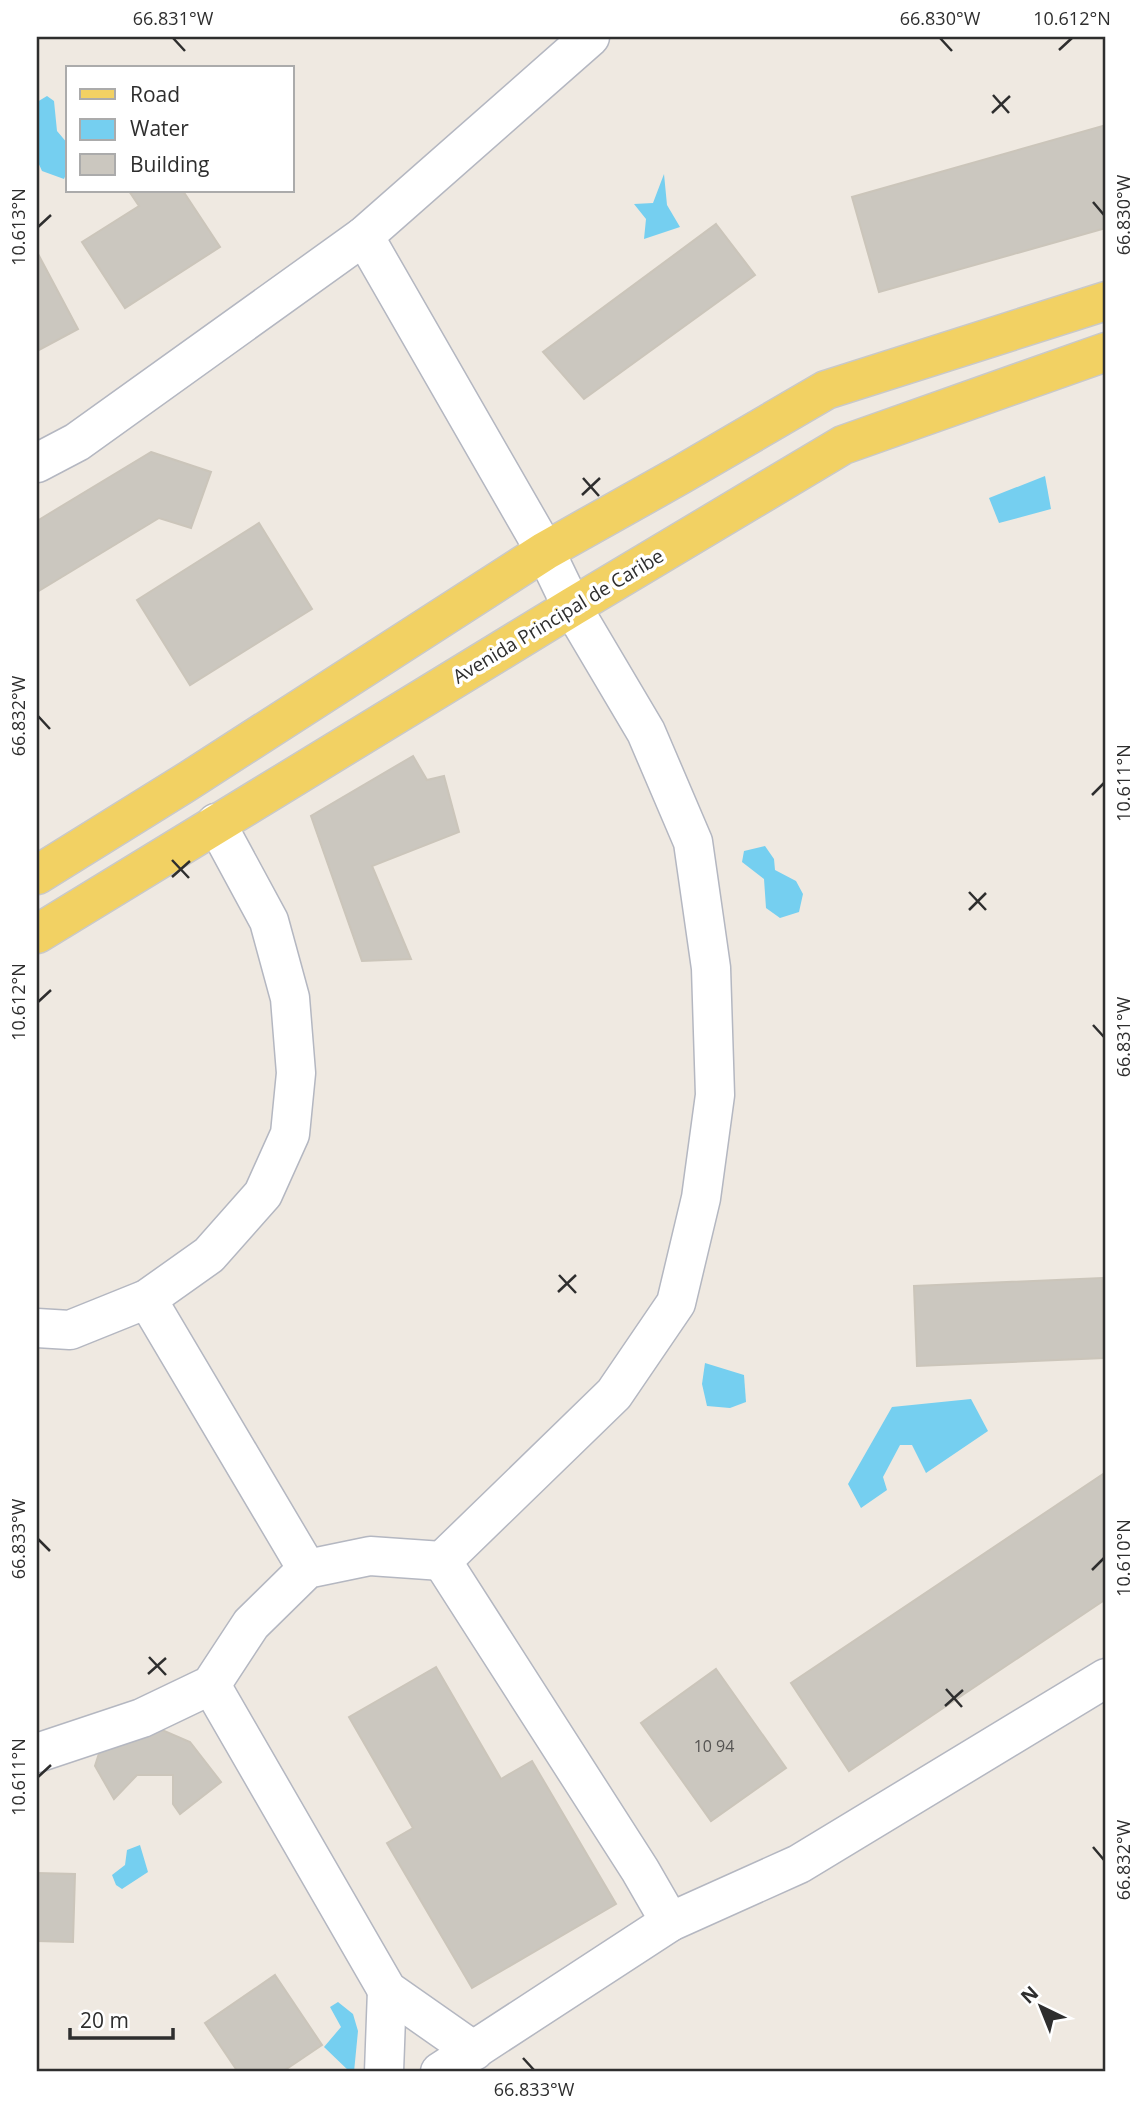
<svg xmlns="http://www.w3.org/2000/svg" width="1143" height="2109" viewBox="0 0 1143 2109" font-family="'Open Sans',sans-serif">
<style>
.water{fill:#75cff0}
.building{fill:#cbc7bf;stroke:#cbc5ba;stroke-width:2}
.lines{fill:none;stroke-linecap:round;stroke-linejoin:round}
.minor-casing{stroke:#b4b7c1;stroke-width:41}
.major-casing{stroke:#c9c9c9;stroke-width:41}
.minor{stroke:#fff;stroke-width:38}
.major{stroke:#f2d163;stroke-width:38}
.ticks{fill:none;stroke:#2e2e2e;stroke-width:2.5}
.labels{text-anchor:middle;dominant-baseline:central;stroke-width:7;stroke-linejoin:round;paint-order:stroke}
.number-label{font-size:16px;fill:#555452}
.street-label{font-size:19px;fill:#2e2e2e;stroke:#fff}
.neatline{fill:none;stroke:#2e2e2e;stroke-width:2.5}
.ticks-label{font-size:18px;text-anchor:middle;fill:#2e2e2e}
</style>
<rect width="100%" height="100%" fill="#efe9e1"/>
<!-- water -->
<g class="water">
<path d="M47,96l7,5 3,30 11,13v26l-4,9 -22,-8 -5,-11v-58z"/>
<path d="M664,174l3,31 13,22 -36,12 2,-20 -12,-15 19,-1z"/>
<path d="M1045,476l6,33 -52,14 -10,-25z"/>
<path d="M765,846l9,13 1,11 21,11 7,13 -4,18 -19,6 -14,-10 -2,-29 -22,-17 2,-11z"/>
<path d="M705,1363l39,12 2,27 -16,6 -23,-2 -5,-22z"/>
<path d="M971,1399l17,32 -62,42 -14,-28h-12l-17,32 4,13 -26,18 -13,-24 44,-77z"/>
<path d="M140,1845l8,27 -26,17 -6,-4 -4,-10 13,-10 2,-15z"/>
<path d="M338,2002l15,12 5,17 -4,41h-4l-26,-25 17,-20 -11,-20z"/>
</g>
<!-- building -->
<g class="building">
<path d="M1106,125v103l-227,64 -27,-95z"/>
<path d="M129,191h54l37,56 -95,61 -43,-66 57,-36z"/>
<path d="M716,224l39,51 -171,124 -41,-47z"/>
<path d="M37,252l41,77 -41,22z"/>
<path d="M151,452l60,20 -20,56 -32,-10 -122,74v-71z"/>
<path d="M259,523l53,86 -122,76 -53,-85z"/>
<path d="M413,756l14,24 17,-4 15,56 -87,34 39,93 -49,2 -51,-145z"/>
<path d="M1102,1278l2,80 -187,8 -3,-80z"/>
<path d="M1106,1472v127l-257,172 -58,-88z"/>
<path d="M436,1667l65,112 31,-18 84,143 -144,84 -85,-145 26,-15 -64,-111z"/>
<path d="M716,1669l70,99 -75,53 -70,-98z"/>
<path d="M155,1727l35,15 31,40 -41,32 -7,-10v-29h-36l-23,24 -19,-33 8,-25z"/>
<path d="M37,1873l38,1 -2,68 -36,-1z"/>
<path d="M275,1975l47,70 -40,27h-44l-33,-49z"/>
</g>
<g class="lines">
<!-- minor casing -->
<g class="minor-casing">
<g id="minor">
<path d="M37,463l40,-21 287,-206 226,-199"/>
<path d="M147,1299l160,270"/>
<path d="M37,1328l33,2 77,-31 62,-44 54,-61 27,-60 6,-61 -6,-75 -21,-77 -53,-98"/>
<path d="M442,1561l198,309 30,52"/>
<path d="M211,1685l176,305 87,61"/>
<path d="M37,1753l105,-35 69,-33 40,-61 56,-55 63,-13 72,5 172,-167 62,-91 25,-105 14,-103 -4,-127 -18,-126 -47,-110 -74,-125 -27,-56 -181,-315"/>
<path d="M384,2072l3,-82"/>
<path d="M440,2072l230,-150 129,-58 307,-186"/>
</g>
</g>
<!-- major casing -->
<g class="major-casing">
<g id="major">
<path d="M37,875l148,-92 360,-232 137,-77 144,-84 280,-89"/>
<path d="M37,934l535,-327 271,-162 263,-93"/>
</g>
</g>
<!-- minor -->
<use href="#minor" class="minor"/>
<!-- major -->
<use href="#major" class="major"/>
</g>
<!-- ticks -->
<path class="ticks" d="M173,38l12,13M940,38l12,13M1059,50l13,-12M993,95l16,18M992,113l18,-17M1093,202l11,13M38,227l13,-12M583,478l16,18M582,495l18,-17M38,716l12,13M1092,795l12,-12M172,860l17,18M172,877l18,-16M969,892l17,18M969,910l17,-17M38,1002l13,-12M1093,1025l11,12M559,1275l17,18M558,1292l18,-17M38,1539l12,12M1092,1570l12,-12M149,1657l17,18M148,1674l18,-16M946,1689l16,18M945,1706l18,-16M38,1777l13,-12M1093,1847l11,13M523,2058l11,12"/>
<g class="labels">
<!-- number labels -->
<g class="number-label">
<text x="714" y="1746">10 94</text>
</g>
<!-- street labels -->
<g class="street-label">
<text transform="translate(558 616) rotate(-31)">Avenida Principal de Caribe</text>
</g>
</g>
<!-- border -->
<rect width="1143" height="2109" fill="none" stroke="#ffffff" stroke-width="77"/>
<!-- legend -->
<rect x="66" y="66" width="228" height="126" fill="#ffffff" stroke="#ababab" stroke-width="2"/>
<rect x="80" y="89" width="35" height="10" fill="#f2d163" stroke="#ababab" stroke-width="2"/>
<text x="130" y="102" font-size="21" fill="#2e2e2e">Road</text>
<rect x="80" y="119" width="35" height="21" fill="#75cff0" stroke="#ababab" stroke-width="2"/>
<text x="130" y="136" font-size="21" fill="#2e2e2e">Water</text>
<rect x="80" y="154" width="35" height="21" fill="#cbc7bf" stroke="#ababab" stroke-width="2"/>
<text x="130" y="172" font-size="21" fill="#2e2e2e">Building</text>
<!-- north arrow -->
<g transform="translate(1041 2007) rotate(317)" stroke="#ffffff" stroke-width="5" paint-order="stroke">
<path d="M0-5L12 26L0 18L-12 26Z" fill="#2e2e2e"/>
<text y="-10" font-size="19" font-weight="bold" text-anchor="middle" fill="#2e2e2e">N</text>
</g>
<!-- scale -->
<path d="M70 2028v10h103v-10" fill="none" stroke="#2e2e2e" stroke-width="3.5"/>
<text x="80" y="2028" font-size="21" fill="#2e2e2e" stroke="#ffffff" stroke-width="5" paint-order="stroke">20 m</text>
<rect x="38" y="38" width="1066" height="2032" class="neatline"/>
<g class="ticks-label">
<text x="173" y="25">66.831°W</text>
<text x="940" y="25">66.830°W</text>
<text x="1072" y="25">10.612°N</text>
<text transform="translate(1124 215) rotate(-90)" y="6">66.830°W</text>
<text transform="translate(19 227) rotate(-90)" y="6">10.613°N</text>
<text transform="translate(19 716) rotate(-90)" y="6">66.832°W</text>
<text transform="translate(1124 783) rotate(-90)" y="6">10.611°N</text>
<text transform="translate(19 1002) rotate(-90)" y="6">10.612°N</text>
<text transform="translate(1124 1037) rotate(-90)" y="6">66.831°W</text>
<text transform="translate(19 1539) rotate(-90)" y="6">66.833°W</text>
<text transform="translate(1124 1558) rotate(-90)" y="6">10.610°N</text>
<text transform="translate(19 1777) rotate(-90)" y="6">10.611°N</text>
<text transform="translate(1124 1860) rotate(-90)" y="6">66.832°W</text>
<text x="534" y="2096">66.833°W</text>
</g>
</svg>
